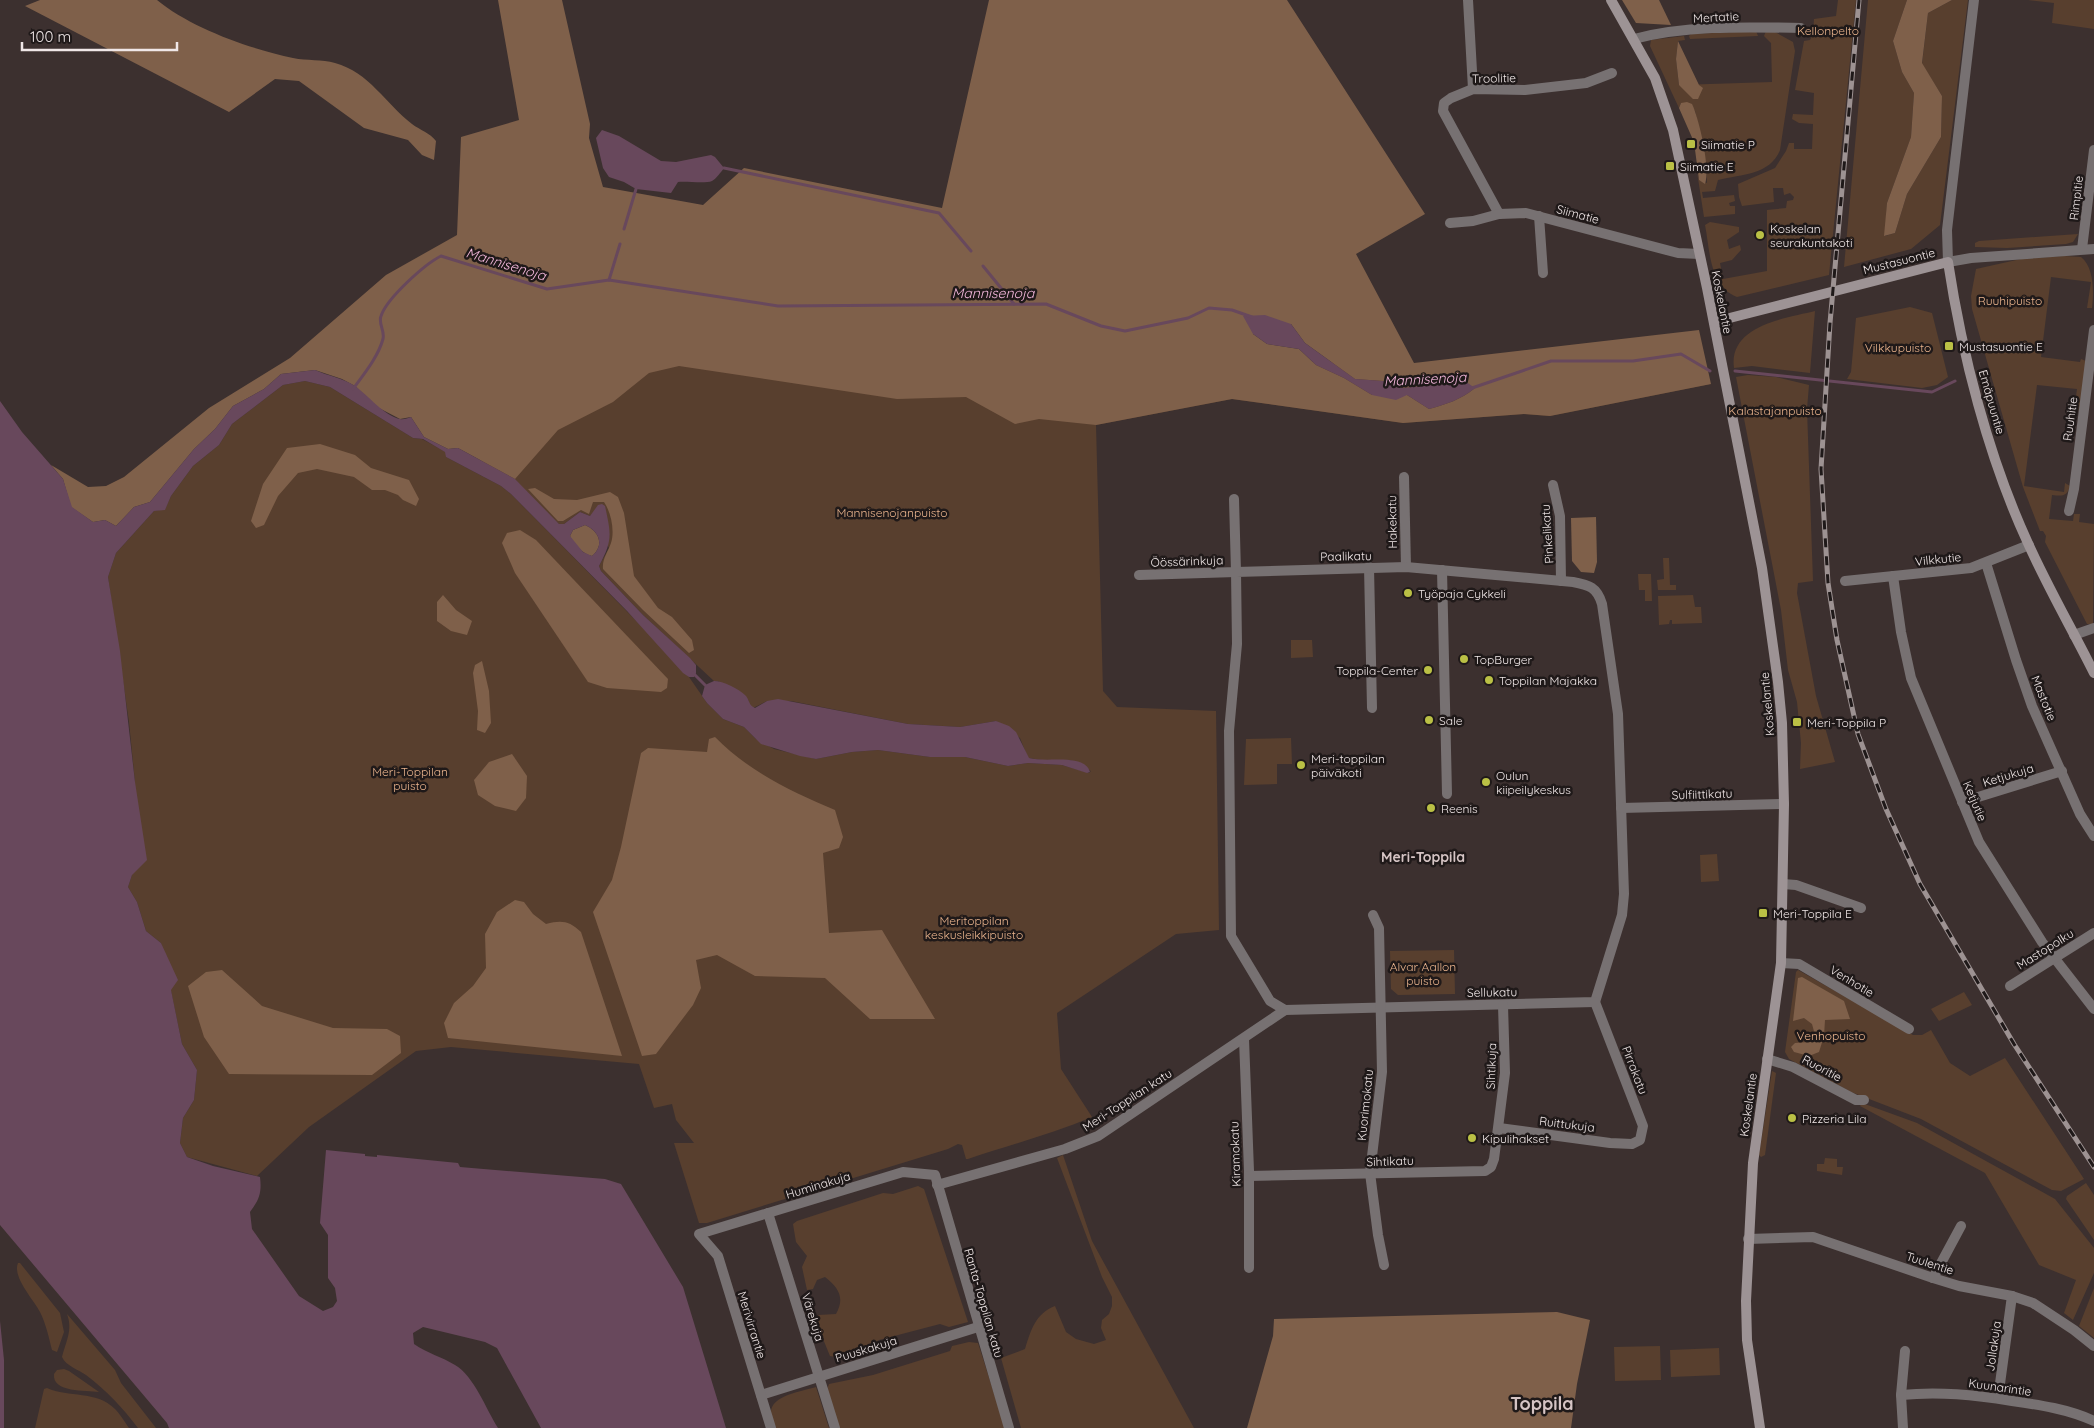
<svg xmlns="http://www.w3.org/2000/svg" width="2094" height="1428" viewBox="0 0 2094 1428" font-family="Quicksand,sans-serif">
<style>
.green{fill:#583f2e}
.forest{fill:#7f604a;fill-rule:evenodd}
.water{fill:#68485c;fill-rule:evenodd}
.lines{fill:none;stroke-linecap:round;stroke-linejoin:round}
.stream{stroke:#68485c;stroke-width:3}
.street{stroke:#777172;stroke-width:10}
.secondary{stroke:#9d9395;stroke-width:10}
.rail-casing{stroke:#9d9292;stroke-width:5}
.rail{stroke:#1f1919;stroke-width:3;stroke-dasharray:9;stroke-linecap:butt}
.poi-dot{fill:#bac045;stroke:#1f1919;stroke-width:2}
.labels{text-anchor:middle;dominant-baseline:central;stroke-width:5;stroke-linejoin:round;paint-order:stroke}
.street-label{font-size:12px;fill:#f0e7e7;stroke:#1f1919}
.park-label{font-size:12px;fill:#eab48d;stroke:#1f1919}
.poi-label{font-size:12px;fill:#f0e7e7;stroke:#1f1919;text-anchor:start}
.water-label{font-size:14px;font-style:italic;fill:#f4b8dc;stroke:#1f1919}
.neighbourhood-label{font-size:14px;font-weight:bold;fill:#d5c4c4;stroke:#1f1919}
.district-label{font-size:18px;font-weight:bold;fill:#d5c4c4;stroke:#1f1919}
</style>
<rect width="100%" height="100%" fill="#3c302f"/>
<!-- green -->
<g class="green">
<path d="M1838,0h18l-27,275 -92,22c-28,-11 -27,-47 -32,-72l5,-3 29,5v5l-12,8 2,9 11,-4 1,5 -9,10 -12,3 3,16 44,-8v-61l19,-2 1,-7 6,-1 1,-3 -4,-4 -6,2 -1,-7h-10l1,14 -32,4 -3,-9 -1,-13 37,-16 11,-17 3,-8h5v6h18l1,-25 -14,-1 -7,-4 1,-5 20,1 1,-22 -19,-3 9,-49 6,-1 3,-6 1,-15 22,-3z"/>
<path d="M1868,0h39l-14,41 9,31 12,21 -3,44 -24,66 -2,33 10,-3 12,-39 34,-57 1,-41 -20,-32 6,-51 24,-13h16l-28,225 -29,24 -67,18z"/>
<path d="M2028,0h66v29l-42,-6 2,-20z"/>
<path d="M1756,31l2,5 -68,3 -1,-3 2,-2z"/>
<path d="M1766,31l9,1 18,10 2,9 -15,99c-10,25 -38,24 -62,30l-3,11 -13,1 1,6 31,-3 1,6 -6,2 1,3h5v8l-31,3 -7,-45 2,8 8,3c-1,-25 -6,-48 -12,-72l-14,-8 -2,5 -29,-62 1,-6 33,-4 1,4 -7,1 -2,18 3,26 93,-3 -1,-39 -7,-7z"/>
<path d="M2078,234l-5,8 -7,2 -59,4 -32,-1v-4l4,-2z"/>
<path d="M2064,256l17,1c13,10 13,35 11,51h-5l4,-26 -40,-5 -10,80 39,5 1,-3 5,2 -6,49 -6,1 3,-22 -40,-4 -13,101 40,6 1,-9 5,3c-3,11 -8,10 -18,9l-3,24 24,2 1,-7h6l-1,8 15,2 -1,100h-6l-42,-82 1,-6 -3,-5h-3l-17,-44 -51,-178 -1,-13 5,-27 45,-10z"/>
<path d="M1910,307l22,6 16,64 -11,8 -15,3 -75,-9 4,-7 5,-54z"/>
<path d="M1815,311l-5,62 -58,-7 -18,2c-6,-43 53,-50 81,-57z"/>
<path d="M1322,362l389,22 -161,32 -26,-2 -121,9 -171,-24 -136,26 7,266 14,16 99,4 3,219 -43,4 -119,79 4,56 31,48c-40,17 -83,28 -124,42h-2l-4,-14 -4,-1 -10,5 -241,74h-8l-25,-80h20l-18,-23 -4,-16 -18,4 -15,-44 -188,-17 -35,4 -107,76 -52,49 -70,-19 -7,-14 3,-25 11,-18 3,-30 -15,-26 -21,-101 -15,-12 -9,-29 -9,-15 4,-12 3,-93 -6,-60 -21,-145 8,-24 38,-42 11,-2 6,-13 22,-30 26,-21 13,-21 51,-39 22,-4 25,6 83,51 9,1 24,13v5l55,29 10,8 150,152 28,31 18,26 16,16 21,8 12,12 18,10 42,10 36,-7 26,-2 52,7h35l43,9 20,-3 34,2 27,8 2,-2 -21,-11h-28l-14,-2 -8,-20 -24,-17 -36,6 -52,-3 -117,-23h-24l-14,7 -4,-3v-4l-31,-20h-4l-71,-66 -42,-44 -2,-5 10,-18 -16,-34 -3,2 -10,-4 -16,12h-5l-191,-156z"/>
<path d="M1748,375l28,2 33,8 -2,24 6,172 -15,2 -1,10 19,103 19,66 -35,7 1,-26 -4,-41 -9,-32 -7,-60 -45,-233z"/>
<path d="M1663,558h6l1,27h6v5h-18l-1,-10 7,-1z"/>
<path d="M1638,574h13l1,27h-7v-11h-6z"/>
<path d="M1693,595l2,12h6l1,16 -30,1v-4h-2l-1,4 -10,1 -1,-29z"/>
<path d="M1291,640h21l1,17 -22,1z"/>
<path d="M1291,738l1,26h-15v20l-33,1 2,-46z"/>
<path d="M1717,854l2,27 -18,1 -1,-27z"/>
<path d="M1454,950l1,44 -57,1 -7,-6 -1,-38z"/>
<path d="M1798,970l115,65h9l9,-5 19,33 20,13 35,-18 79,121 -23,12 -9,-1 -131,-71 -70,-27 -62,-33 -4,-7 11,-80z"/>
<path d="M1964,992l8,13 -33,16 -8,-12z"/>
<path d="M1772,1071l4,2 -11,82 -4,2 -2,-2z"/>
<path d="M1862,1103l55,20 138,76 39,49v25l-21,47 -9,-7 12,-33 -37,-15 -54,-92 -125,-67z"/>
<path d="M1063,1155l29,86 102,187h-173l-20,-70 24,-9c6,-19 10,-35 30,-43l11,26 10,7 18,5 12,-4 -5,-12 1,-8 7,-6 3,-8v-9l-10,-20 -45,-119z"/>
<path d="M1825,1158l12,1v8h6l-1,8 -25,-4v-7h7z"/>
<path d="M2086,1183l8,12v45l-28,-41 1,-3z"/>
<path d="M918,1186l6,3 44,133 -19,5 -9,-3 -61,16 -39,18 -10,-2 -14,-34 2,-7 18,-1c9,-16 3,-26 -11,-37l-8,3 -4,9 -6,1 -5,-23 5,-11 -11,-14 -3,-18 4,-3 86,-28 10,1z"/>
<path d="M18,1263h2l40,50 4,19 -7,20 -5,-2c-3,-12 -6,-26 -12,-38 -6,-12 -28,-35 -22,-49z"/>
<path d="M2094,1288v50l-15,-12z"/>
<path d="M67,1314l48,56 6,13 35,45h-18c-15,-20 -31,-37 -52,-53 -7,-5 -20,-9 -24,-18 4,-16 11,-27 5,-43z"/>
<path d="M969,1342l9,1 27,85h-166l-12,-39 2,-5 44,-9 77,-24 2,-5z"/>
<path d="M1660,1346l1,34 -46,1 -1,-34z"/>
<path d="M1719,1348l1,27 -49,2 -1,-27z"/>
<path d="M64,1369l5,2 30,21c-13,-2 -47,1 -45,-18l3,-4z"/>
<path d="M816,1387l13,41h-53c-2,-5 -4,-10 -5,-15 -1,-18 33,-22 45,-26z"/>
<path d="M47,1388c22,10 49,2 68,21 5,5 10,13 14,19h-94l9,-39z"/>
</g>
<!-- forest -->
<g class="forest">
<path d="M40,0h117c34,28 93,49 136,58 14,3 29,1 42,5 34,9 51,41 77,61 8,6 18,9 24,17l-2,19 -12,-5 -14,-15 -44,-12 -65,-47 -24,-2 -46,33 -204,-106z"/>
<path d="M498,0h64l28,124 -1,14 14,49 100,18 41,-37 198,40 47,-208h298l138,214 -69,40 58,109 285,-33 12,54 -161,32 -26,-2 -121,9 -171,-24 -136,26 -57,-6 -24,5 -49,-27 -69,2 -218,-33 -30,7 -36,29 -55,28 -43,49 -57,-31 -10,1 -24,-12 -13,-20 -11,2 -23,-12 -22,-21 -13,-7 -27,-9 -34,4 -17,15 -31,17 -18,23 -21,20 -44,53 -16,5 -18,19 -11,-6 -12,2 -22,-15 -8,-28 -12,-14 37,22 18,-1 18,-9 85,-69 81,-50 96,-83 71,-40 4,-98 58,-17zM1291,324l14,19 50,36 28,2 21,7 17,-2 19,-12 35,14c-15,12 -28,16 -46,21l-22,-14h-35l-28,-17 -28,-13 -17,-16 -32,-5 -14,-10z"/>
<path d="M1622,0h37l12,25 -35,-2z"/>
<path d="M1907,0h45l-24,13 -6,50 20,33 -1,41 -34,57 -12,39 -11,3 3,-33 24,-66 3,-44 -12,-21 -9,-31z"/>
<path d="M1678,41l21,44 4,3 -5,11h-5l-14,-14 -3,-26z"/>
<path d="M1687,102l5,2c7,14 19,66 13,80l-6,-4 -5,-38 -15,-34 2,-5z"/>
<path d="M320,444l35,11 16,13 38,12 10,19 -3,7 -13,-6 -5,-5 -13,-5h-13l-18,-13 -37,-8 -19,4 -20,23 -14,29 -8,3 -5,-7 12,-37 24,-36z"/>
<path d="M535,488l19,11 23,1 33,-8 8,5 6,16 10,63 24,32 14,9 20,23 2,10 -5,3 -46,-43 -40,-41c-1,-10 5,-17 8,-26 4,-12 0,-31 -7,-41h-11l-4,12 -8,-4 -18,11h-5l-30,-32z"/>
<path d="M1596,517l1,45 -3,11 -13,-1 -9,-11 -1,-43z"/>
<path d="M585,525c14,6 20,20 7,31 -9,-2 -19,-12 -22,-20l3,-6z"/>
<path d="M520,530l16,10 132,139 -1,9 -6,4 -54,-4 -19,-6 -73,-109 -13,-30 5,-10z"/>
<path d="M443,595l13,15 16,11 -5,14 -16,-4 -14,-10v-19z"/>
<path d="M482,661l7,30 2,32 -6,10 -8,-3 1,-19 -5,-38 2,-8z"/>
<path d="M715,737c33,34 77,55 120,73l8,27 -4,11 -16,5 6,80 53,-3 53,89h-65l-45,-41 -70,-2 -38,-21 -21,5 5,28 -8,17 -37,49 -14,2 -49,-144 19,-32 9,-33 20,-94 7,-5 59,4 2,-13z"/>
<path d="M512,754l15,22 -1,22 -10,13 -21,-5 -17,-11 -4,-15 15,-18z"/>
<path d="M515,900l9,2 9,12 13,10c16,-4 23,-3 35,8l41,124 -174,-18 -4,-15 10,-20 19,-17 13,-18 -1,-34 12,-22z"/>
<path d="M222,970l40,36 71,22 54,1 13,7 1,17 -29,22 -143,-1 -25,-37 -16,-51 18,-14z"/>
<path d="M1802,977l42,24 6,18 -25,1 -1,16 -5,16 -10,4 -15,-4 -3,-5 4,-4 13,-1 7,-7 -3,-11 -8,-6 -11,3 5,-43z"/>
<path d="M1557,1312l33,8 -13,64 -6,44h-324l26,-92 1,-17z"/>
</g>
<!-- water -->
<g class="water">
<path d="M602,130l17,6 42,25 15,1 35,-7 4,2 9,11c-3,4 -8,11 -12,13 -7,3 -25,0 -34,1l-7,11 -35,-4 -12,-7 -15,-5 -6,-9 -7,-30z"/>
<path d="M1265,315l26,9 14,19 50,36 28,2 21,7 17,-2 19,-12 16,1 19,13c-15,12 -28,16 -46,21l-22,-14 -11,5 -24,-5 -28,-17 -28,-13 -17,-16 -32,-5 -14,-10 -10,-18z"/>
<path d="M315,370c13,6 28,8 40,16 13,9 29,30 45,33 3,1 8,-1 11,-2l13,20 24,12 10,-1 57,31 44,45h5l16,-12 10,4 8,-11 4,-1 3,2c6,28 8,34 -6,60l2,5 42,44 47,43 6,7v8l-2,4h-5l-6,-4 -56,-62 -116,-117 -10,-8 -55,-29 -1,-5 -22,-13 -10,-1 -83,-51 -25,-6 -22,4 -51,39 -13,21 -26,21 -22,30 -6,14 -11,1 -38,42 -8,24 12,74 15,131 12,78 -15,15 -4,12 9,15 9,29 15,12 17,37 -7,10 11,54 15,26 -3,30 -11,18 -3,25 7,14 26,9 47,11c2,16 -1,23 -10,35l2,17 47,67 24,15 10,-4 4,-6 -2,-13 -7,-10v-43l-8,-12 6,-73 39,4v2l12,1v-2l81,8 2,4 145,12 16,5 62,103 43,141h-185l-44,-80 -12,-6 -62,-15 -10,6 1,11c13,9 28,13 41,21 19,11 31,44 43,63h-329l-2,-5 -167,-198v-824l22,31 41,47 9,28 21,15 12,-2 11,6 18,-19 16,-5 44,-53 21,-20 18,-23 31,-17 17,-15zM585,525c14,6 20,20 7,31l-9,-4 -13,-16 3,-6z"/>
<path d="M714,681c9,0 25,8 31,14 5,5 3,10 10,13l12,-7 11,-2 130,25 52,3 36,-6 13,5 7,6 13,26c16,5 56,-5 61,14l-3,1 -25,-8 -34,-2 -20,3 -43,-9h-35l-52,-7 -26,2 -36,7 -16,-3 -39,-12 -17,-17 -21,-8 -16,-16 -5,-7 3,-11z"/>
<path d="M0,1321l4,39v68h-4z"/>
</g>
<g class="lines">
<!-- stream -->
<g class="stream">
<path d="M724,168l215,45 32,38"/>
<path d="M624,229l12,-40"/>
<path d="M983,266l31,38"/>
<path d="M609,280l11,-36"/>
<path d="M1735,371l197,21 23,-11"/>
<path d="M1472,388l79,-27h82l48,-7 29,17"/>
<path d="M353,389c11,-15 25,-32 30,-50 2,-9 -5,-15 -2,-23 6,-18 44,-52 60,-60l106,33 62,-9 169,26 268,-2 55,22 24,5 63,-13 21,-10 23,2 20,7"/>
<path d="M693,673l12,12"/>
</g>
<!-- street -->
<g class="street">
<path d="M1468,0l5,89"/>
<path d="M1974,0l-27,230 1,32 23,-4 123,-9"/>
<path d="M1634,39c53,-14 112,-12 167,-11"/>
<path d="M1499,214l-56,-103 1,-8 7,-5 22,-9 52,1 61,-7 26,-10"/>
<path d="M1539,216l4,57"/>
<path d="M1450,223l23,-2 26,-7 27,-1 152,40 21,1"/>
<path d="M2082,249l12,-99"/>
<path d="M1404,477l2,90"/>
<path d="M1553,485l7,31 1,65"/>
<path d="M2069,511l5,-22 20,-159"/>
<path d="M1986,563l30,97 16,46 48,108 14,22"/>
<path d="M1369,567l3,141"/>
<path d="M1406,567l167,15c16,3 24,5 29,22l16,110 6,180 -2,21 -27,87 -310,8 -15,-9 -39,-65 -2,-205 8,-87 -1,-72z"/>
<path d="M1442,570l5,224"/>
<path d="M1139,575l97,-3 -2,-73"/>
<path d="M1893,576l8,56 10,46 68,164 63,100 52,67"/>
<path d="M1845,581l126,-13 58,-23"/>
<path d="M2074,635l20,-7"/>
<path d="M1962,802l100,-31"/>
<path d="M1621,808l163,-4"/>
<path d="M1783,884l13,1 65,23"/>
<path d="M1373,915l6,13 3,144 -12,101 8,62 6,30"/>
<path d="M1781,963l18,1 110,65"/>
<path d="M2010,986l84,-53"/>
<path d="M1244,1039l5,132v97"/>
<path d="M1767,1059l26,8 63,33h8"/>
<path d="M1499,1128l111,15 22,1 8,-4 3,-14 -48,-124"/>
<path d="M1249,1176l236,-5 6,-4 3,-8 11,-86 -2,-68"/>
<path d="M937,1185l128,-36 33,-13 187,-126"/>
<path d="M768,1213l67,215"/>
<path d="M1748,1239l65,-2 120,41 26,8 53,10 21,7 41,27 20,16"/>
<path d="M1933,1278l28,-52"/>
<path d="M761,1395l217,-68"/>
<path d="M1901,1395c38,-4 74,0 111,6 28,4 56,8 82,20"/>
<path d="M1998,1398l14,-102"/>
<path d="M771,1428l-53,-172 -19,-22 204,-62 32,3 74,253"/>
<path d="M1903,1428l-2,-33 4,-44"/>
</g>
<!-- secondary -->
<g class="secondary">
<path d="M1611,0l44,78 18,52 34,158 55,280 16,114 4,41 2,81 -3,159 -28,200 -7,138 1,39 13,88"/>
<path d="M1714,322l234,-60c14,92 40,194 79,279 20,45 45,88 67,132"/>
</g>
<!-- rail casing -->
<g class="rail-casing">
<path id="rail" d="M1859,0l-29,323 -9,146 7,114 9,57 21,94 28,75 34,75 94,160 80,123"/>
</g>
<!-- rail -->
<use href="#rail" class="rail"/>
</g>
<!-- markers -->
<g class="poi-dot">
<rect x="1686" y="139" width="10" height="10" rx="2.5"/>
<rect x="1665" y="161" width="10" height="10" rx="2.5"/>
<circle cx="1760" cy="235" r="5"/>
<rect x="1944" y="341" width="10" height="10" rx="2.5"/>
<circle cx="1408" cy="593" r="5"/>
<circle cx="1464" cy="659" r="5"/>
<circle cx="1428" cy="670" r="5"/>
<circle cx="1489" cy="680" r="5"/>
<circle cx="1429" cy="720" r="5"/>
<rect x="1792" y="717" width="10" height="10" rx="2.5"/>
<circle cx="1301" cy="765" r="5"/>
<circle cx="1486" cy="782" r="5"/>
<circle cx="1431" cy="808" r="5"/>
<rect x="1758" y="908" width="10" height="10" rx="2.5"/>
<circle cx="1792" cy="1118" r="5"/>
<circle cx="1472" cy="1138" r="5"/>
</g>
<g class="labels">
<!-- street labels -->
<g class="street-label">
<text transform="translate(1716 17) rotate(-3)">Mertatie</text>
<text transform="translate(1494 78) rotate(-1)">Troolitie</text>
<text transform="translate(2076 198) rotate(-83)">Rimpitie</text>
<text transform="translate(1578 214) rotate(15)">Siimatie</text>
<text transform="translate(1899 261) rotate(-14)">Mustasuontie</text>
<text transform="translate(1722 302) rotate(79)">Koskelantie</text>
<text transform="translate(1992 402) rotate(74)">Emäpuuntie</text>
<text transform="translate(2070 419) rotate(-82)">Ruuhitie</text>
<text transform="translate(1392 522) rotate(-91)">Hakekatu</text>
<text transform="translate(1547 534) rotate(-94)">Pinkelikatu</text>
<text transform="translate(1346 556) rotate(-1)">Paalikatu</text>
<text transform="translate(1938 559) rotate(-6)">Vilkkutie</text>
<text transform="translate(1187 561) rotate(-2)">Öössärinkuja</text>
<text transform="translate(2044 698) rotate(68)">Mastotie</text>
<text transform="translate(1767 704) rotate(-95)">Koskelantie</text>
<text transform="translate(2008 775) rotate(-17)">Ketjukuja</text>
<text transform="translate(1702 794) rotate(-2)">Sulfiittikatu</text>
<text transform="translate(1975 801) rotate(67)">Ketjutie</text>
<text transform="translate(2045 949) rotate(-32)">Mastopolku</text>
<text transform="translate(1852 981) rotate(31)">Venhotie</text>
<text transform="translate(1492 992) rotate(-1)">Sellukatu</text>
<text transform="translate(1491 1066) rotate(-88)">Sihtikuja</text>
<text transform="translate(1822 1068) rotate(28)">Ruoritie</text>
<text transform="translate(1635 1070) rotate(69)">Pirrakatu</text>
<text transform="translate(1127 1100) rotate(-33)">Meri-Toppilan katu</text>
<text transform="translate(1365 1105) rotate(-84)">Kuorimokatu</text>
<text transform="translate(1748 1105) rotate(-82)">Koskelantie</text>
<text transform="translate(1567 1124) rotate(7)">Ruittukuja</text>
<text transform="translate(1235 1154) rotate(-92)">Kiramokatu</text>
<text transform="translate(1390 1161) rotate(-2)">Sihtikatu</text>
<text transform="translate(818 1185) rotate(-17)">Huminakuja</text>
<text transform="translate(1930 1263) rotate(18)">Tuulentie</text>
<text transform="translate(984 1303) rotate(74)">Ranta-Toppilan katu</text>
<text transform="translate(813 1317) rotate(73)">Värekuja</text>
<text transform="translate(752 1325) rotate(73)">Merivirrantie</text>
<text transform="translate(1993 1346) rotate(-82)">Jollakuja</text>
<text transform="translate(866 1349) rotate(-17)">Puuskakuja</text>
<text transform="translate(2000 1387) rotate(8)">Kuunarintie</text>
</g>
<!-- park labels -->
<g class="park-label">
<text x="1828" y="30">Kellonpelto</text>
<text x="2010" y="300">Ruuhipuisto</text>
<text x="1898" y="347">Vilkkupuisto</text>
<text x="1775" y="410">Kalastajanpuisto</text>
<text x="892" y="512">Mannisenojanpuisto</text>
<text x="410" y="771">Meri-Toppilan<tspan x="410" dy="14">puisto</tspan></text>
<text x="974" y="920">Meritoppilan<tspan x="974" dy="14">keskusleikkipuisto</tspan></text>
<text x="1423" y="966">Alvar Aallon<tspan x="1423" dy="14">puisto</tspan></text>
<text x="1831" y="1035">Venhopuisto</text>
</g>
<!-- poi labels -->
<g class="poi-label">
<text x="1701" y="144">Siimatie P</text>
<text x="1680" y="166">Siimatie E</text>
<text x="1770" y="228">Koskelan<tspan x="1770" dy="14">seurakuntakoti</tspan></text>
<text x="1959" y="346">Mustasuontie E</text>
<text x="1418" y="593">Työpaja Cykkeli</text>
<text x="1474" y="659">TopBurger</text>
<text x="1418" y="670" text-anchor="end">Toppila-Center</text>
<text x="1499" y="680">Toppilan Majakka</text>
<text x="1439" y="720">Sale</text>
<text x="1807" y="722">Meri-Toppila P</text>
<text x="1311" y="758">Meri-toppilan<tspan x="1311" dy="14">päiväkoti</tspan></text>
<text x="1496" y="775">Oulun<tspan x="1496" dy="14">kiipeilykeskus</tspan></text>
<text x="1441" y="808">Reenis</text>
<text x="1773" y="913">Meri-Toppila E</text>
<text x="1802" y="1118">Pizzeria Lila</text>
<text x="1482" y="1138">Kipulihakset</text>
</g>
<!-- water labels -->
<g class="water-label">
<text transform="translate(506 264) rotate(17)">Mannisenoja</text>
<text x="993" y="293">Mannisenoja</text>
<text transform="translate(1425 379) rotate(-3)">Mannisenoja</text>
</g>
<!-- neighbourhood labels -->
<g class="neighbourhood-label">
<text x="1423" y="857">Meri-Toppila</text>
</g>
<!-- district labels -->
<g class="district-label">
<text x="1542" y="1403">Toppila</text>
</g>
</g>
<!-- scale -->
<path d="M22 42v8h155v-8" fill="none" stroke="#f0e7e7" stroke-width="2.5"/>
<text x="30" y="42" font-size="15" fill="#f0e7e7" stroke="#1f1919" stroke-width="4" paint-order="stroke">100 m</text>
</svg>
